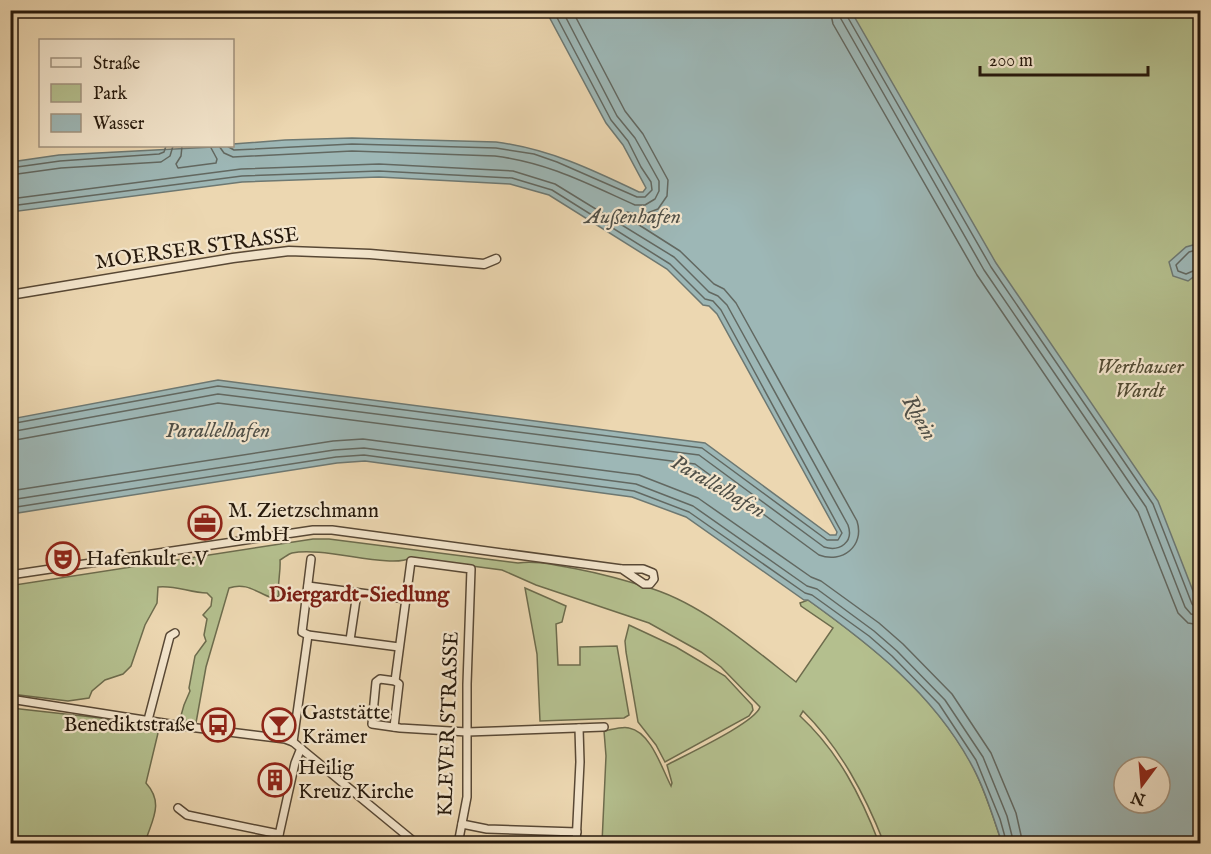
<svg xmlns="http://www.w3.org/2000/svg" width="1211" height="854" viewBox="0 0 1211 854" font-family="'IM FELL English',serif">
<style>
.green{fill:#b4bf8e;stroke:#6d6c4d;stroke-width:1.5}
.water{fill:#9db7b6;stroke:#6d7872;stroke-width:1.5;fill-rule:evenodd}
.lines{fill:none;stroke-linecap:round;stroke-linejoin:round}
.shore{stroke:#626861;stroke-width:1.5}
.minor-casing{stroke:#584835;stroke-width:10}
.tertiary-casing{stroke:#584835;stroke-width:11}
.minor{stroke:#f3e5cc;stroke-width:7}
.tertiary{stroke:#f3e5cc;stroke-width:8}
.labels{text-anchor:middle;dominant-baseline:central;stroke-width:4.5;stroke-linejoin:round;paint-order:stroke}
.street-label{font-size:21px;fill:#26190c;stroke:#f3e5cc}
.park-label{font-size:21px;font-style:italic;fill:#514b33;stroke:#f3e5cc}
.poi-label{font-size:21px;fill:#26190c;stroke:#f3e5cc;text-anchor:start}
.water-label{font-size:22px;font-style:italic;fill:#505048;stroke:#f3e5cc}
.neighbourhood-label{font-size:22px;font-weight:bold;fill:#7a1f14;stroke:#f3e5cc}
</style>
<rect width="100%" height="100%" fill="#ecd7b1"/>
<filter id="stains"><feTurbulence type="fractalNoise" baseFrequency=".00333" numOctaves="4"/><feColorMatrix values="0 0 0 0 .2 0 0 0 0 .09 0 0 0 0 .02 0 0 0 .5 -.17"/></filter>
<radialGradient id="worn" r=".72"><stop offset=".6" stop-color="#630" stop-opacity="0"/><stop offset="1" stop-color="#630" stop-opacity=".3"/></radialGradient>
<!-- green -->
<g class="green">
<path d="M844,11h356v649l-144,-296z"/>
<path d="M313,539h16l189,24c19,-3 40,3 59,6 26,5 51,12 76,20 52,17 101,60 143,93l37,-54 -32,-22 -1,-3 8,-3c64,46 123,92 162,161 14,25 23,56 32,82h-118c-19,-48 -43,-94 -81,-132l-3,5c38,35 61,80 79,127h-277l4,-87 -2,-25c7,-1 18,-5 25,-3 22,4 33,41 42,58l1,-3 -5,-18c18,-10 88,-42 93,-58l-39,-40 -20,-15 -52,-29 -113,-38 -34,-15 -91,-12c-22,11 -88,-12 -119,-5 -4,1 -8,5 -12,7 1,12 -3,23 -1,36l-7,2c-16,-6 -26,-16 -43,-10l-23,79 -10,56 -16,-4 4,-14 6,-14 -1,-3 6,-32 11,-15 -2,-6 3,-16 -4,-4 8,-9 1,-8 -5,-5c-17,0 -31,-8 -49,-6l-1,16 -12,22 -14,41 -8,8 -18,6 -13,11 -3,7 -21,3 -57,-7 -1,-113 5,4z"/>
<path d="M525,588l41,18 -4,16 -6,2 2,41h22v-18l37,-1 12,69 -5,3 -84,3 -3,-67z"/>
<path d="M629,625l47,22 49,29 27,29 1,5 -4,6 -84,46 -9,-17 -18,-23 -12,-70 -1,-11z"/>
<path d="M11,708l90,10 12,3 -2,9 9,2 4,-10 24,3 10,8 -12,50c19,21 5,38 -1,60h-134z"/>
</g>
<!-- water -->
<g class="water">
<path d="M546,11h305l145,252 162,238 42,108v234h-198c-9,-26 -18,-57 -32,-81 -38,-69 -99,-117 -162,-162h-4l-118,-83 -54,-20 -267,-36 -28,2 -326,51v-95l207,-39 487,63 125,92h6l1,-3 -120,-218 -8,-8 -6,-1 -36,-36 -118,-74 -39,-11 -131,-7 -137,5 -231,30v-50l48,-7 173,-9 1,-2 52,-4 67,-2 144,4c53,7 95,27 143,50h4l3,-4 -23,-43 -17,-22zM1124,767h36v36h-36z"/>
<path d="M1200,243v29l-12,9 -15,-5 -4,-14 17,-15z"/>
</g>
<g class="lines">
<!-- shore -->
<g class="shore">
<path d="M830,10l3,14 144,251 161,237 40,101 10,10 12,2"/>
<path d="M839,10l2,9 143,251 162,237 39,100 6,7 9,2"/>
<path d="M846,10l1,6 144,251 162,237 39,100 4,4h4"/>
<path d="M182,146l-1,10 -5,8 2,4 38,-5 1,-4 -7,-13"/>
<path d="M219,146l5,7 9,4 119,-6 143,5c54,7 91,27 140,49h10l10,-6 4,-8v-10l-24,-43 -18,-22 -55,-106"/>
<path d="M227,146l7,4 118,-6 144,4 38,6 23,8 80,35h8l7,-7 -1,-8 -10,-15 -13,-26 -17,-21 -58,-110"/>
<path d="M10,168l50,-7 99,-7 5,-2 2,-6"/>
<path d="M10,175l51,-7 100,-6 9,-6 3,-10"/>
<path d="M10,199l231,-30 138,-5 134,7 42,13 119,73 35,35 9,4 9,9 121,220c6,17 -8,27 -24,22l-125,-92 -481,-61 -208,38"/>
<path d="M10,206l232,-30 137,-5 133,7 40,12 118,74 35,35 8,2 8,9 121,223 -4,7h-11l-125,-92 -484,-62 -208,38"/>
<path d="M1200,249l-11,3 -13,13 2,6 8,3 14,-6"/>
<path d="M10,441l208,-38 477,61 124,91c23,9 46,-9 38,-34l-121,-218 -12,-14 -10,-5 -34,-33 -55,-35 2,-4 15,3 16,-6 9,-13 1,-16 -25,-46 -18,-23 -53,-101"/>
<path d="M10,491l323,-50 30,-2 276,36 59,23 113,79 10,4 58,42 24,21 49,50 39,59 25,60 7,31"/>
<path d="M10,500l324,-50 30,-2 272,36 57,22 114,80 10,3 57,42 23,20 48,49 38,57 24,59 7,28"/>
<path d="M10,508l326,-51 28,-2 270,36 55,21 116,81 7,2 57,41 23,20 47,48 37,56 24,59 7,25"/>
</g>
<!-- minor casing -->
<g class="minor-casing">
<g id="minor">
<path d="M10,575l303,-45h19l290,39h21l10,4 1,6 -4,5h-6l-22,-15"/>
<path d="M308,586l98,13"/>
<path d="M308,635l91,12"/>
<path d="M350,640l7,-47"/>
<path d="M395,681l-15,-2 -4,3 -4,42 28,4 67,4 137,-5"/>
<path d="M10,699l179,28 96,12 8,3 124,102"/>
<path d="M148,720l22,-84 5,-3"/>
<path d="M394,727l5,-43 -4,-3 16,-120 60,8 -4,115v113l-9,47"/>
<path d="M293,742l15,-107 -6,-3 9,-73"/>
<path d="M178,808l9,7 92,19"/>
<path d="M462,824l25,5 90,3"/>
<path d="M277,844l18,-81 6,-15"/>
<path d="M576,844l4,-82 -1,-34"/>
</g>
</g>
<!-- tertiary casing -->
<g class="tertiary-casing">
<path id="tertiary" d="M10,295l223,-37 56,-7 81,3 114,10 12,-5"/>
</g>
<!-- minor -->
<use href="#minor" class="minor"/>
<!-- tertiary -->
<use href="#tertiary" class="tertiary"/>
</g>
<!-- icons -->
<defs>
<g id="office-ring" transform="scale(1.725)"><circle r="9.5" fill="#f3e5cc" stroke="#8f2418" stroke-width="1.5"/><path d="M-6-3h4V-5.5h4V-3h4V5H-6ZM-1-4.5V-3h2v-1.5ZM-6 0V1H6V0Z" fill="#8f2418"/></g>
<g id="theatre-ring" transform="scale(1.725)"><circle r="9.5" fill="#f3e5cc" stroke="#8f2418" stroke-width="1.5"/><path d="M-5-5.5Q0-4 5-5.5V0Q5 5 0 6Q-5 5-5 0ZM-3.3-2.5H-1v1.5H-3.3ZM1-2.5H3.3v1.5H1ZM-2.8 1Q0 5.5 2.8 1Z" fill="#8f2418"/></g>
<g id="bus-ring" transform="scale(1.725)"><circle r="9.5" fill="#f3e5cc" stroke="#8f2418" stroke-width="1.5"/><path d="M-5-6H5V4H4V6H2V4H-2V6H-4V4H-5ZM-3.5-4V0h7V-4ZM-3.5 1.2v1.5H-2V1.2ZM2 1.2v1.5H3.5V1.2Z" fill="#8f2418"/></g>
<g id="bar-ring" transform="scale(1.725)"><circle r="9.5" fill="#f3e5cc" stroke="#8f2418" stroke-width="1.5"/><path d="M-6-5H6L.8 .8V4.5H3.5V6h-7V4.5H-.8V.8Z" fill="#8f2418"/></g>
<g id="building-ring" transform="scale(1.725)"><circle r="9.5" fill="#f3e5cc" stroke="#8f2418" stroke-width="1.5"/><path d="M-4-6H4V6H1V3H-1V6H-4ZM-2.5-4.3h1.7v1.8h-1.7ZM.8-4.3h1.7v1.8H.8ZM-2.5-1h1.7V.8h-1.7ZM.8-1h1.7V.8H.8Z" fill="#8f2418"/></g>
</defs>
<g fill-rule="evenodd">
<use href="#office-ring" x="205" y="523"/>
<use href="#theatre-ring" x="63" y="559"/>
<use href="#bus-ring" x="218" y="725"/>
<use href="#bar-ring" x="279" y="725"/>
<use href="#building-ring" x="275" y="780"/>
</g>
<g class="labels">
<!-- street labels -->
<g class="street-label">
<text transform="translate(197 249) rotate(-8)">MOERSER STRASSE</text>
<text transform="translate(449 724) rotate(-88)">KLEVER STRASSE</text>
</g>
<!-- park labels -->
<g class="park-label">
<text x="1140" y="367">Werthauser<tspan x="1140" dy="24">Wardt</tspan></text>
</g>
<!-- poi labels -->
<g class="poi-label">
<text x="228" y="511">M. Zietzschmann<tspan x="228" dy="24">GmbH</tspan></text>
<text x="86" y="559">Hafenkult e.V</text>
<text x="302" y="713">Gaststätte<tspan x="302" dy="24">Krämer</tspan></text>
<text x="195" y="725" text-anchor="end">Benediktstraße</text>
<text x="298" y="768">Heilig<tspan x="298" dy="24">Kreuz Kirche</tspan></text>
</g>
<!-- water labels -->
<g class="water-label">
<text x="633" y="217">Außenhafen</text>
<text transform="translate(919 418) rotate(60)">Rhein</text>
<text x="218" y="431">Parallelhafen</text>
<text transform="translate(718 487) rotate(30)">Parallelhafen</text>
</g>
<!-- neighbourhood labels -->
<g class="neighbourhood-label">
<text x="359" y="595">Diergardt-Siedlung</text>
</g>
</g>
<!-- margin -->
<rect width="1211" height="854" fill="none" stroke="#ecd7b1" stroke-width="36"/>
<rect x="12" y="12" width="1187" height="830" fill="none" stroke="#26190c" stroke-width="3"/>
<rect x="18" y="18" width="1175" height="818" fill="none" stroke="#26190c" stroke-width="1.5"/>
<!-- legend -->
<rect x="39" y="39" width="195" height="108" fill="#f3e5cc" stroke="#a1937f" stroke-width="1.5"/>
<rect x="51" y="58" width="30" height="9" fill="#f3e5cc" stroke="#a1937f" stroke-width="1.5"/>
<text x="93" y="69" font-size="18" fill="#26190c">Straße</text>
<rect x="51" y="84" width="30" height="18" fill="#b4bf8e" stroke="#a1937f" stroke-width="1.5"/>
<text x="93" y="99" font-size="18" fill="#26190c">Park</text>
<rect x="51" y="114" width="30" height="18" fill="#9db7b6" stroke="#a1937f" stroke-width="1.5"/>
<text x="93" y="129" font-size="18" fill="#26190c">Wasser</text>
<!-- north arrow -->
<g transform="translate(1142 785) rotate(196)"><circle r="28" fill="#f3e5cc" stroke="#a1937f" stroke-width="1.5"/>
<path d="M0-4.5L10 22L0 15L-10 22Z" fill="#8f2418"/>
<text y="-9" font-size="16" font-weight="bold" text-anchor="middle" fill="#26190c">N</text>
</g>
<!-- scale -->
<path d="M980 66v9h168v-9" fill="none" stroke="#26190c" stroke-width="3"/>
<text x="989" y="66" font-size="18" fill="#26190c" stroke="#f3e5cc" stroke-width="4.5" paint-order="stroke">200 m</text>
<rect width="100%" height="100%" filter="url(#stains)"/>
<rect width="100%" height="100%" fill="url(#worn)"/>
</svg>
